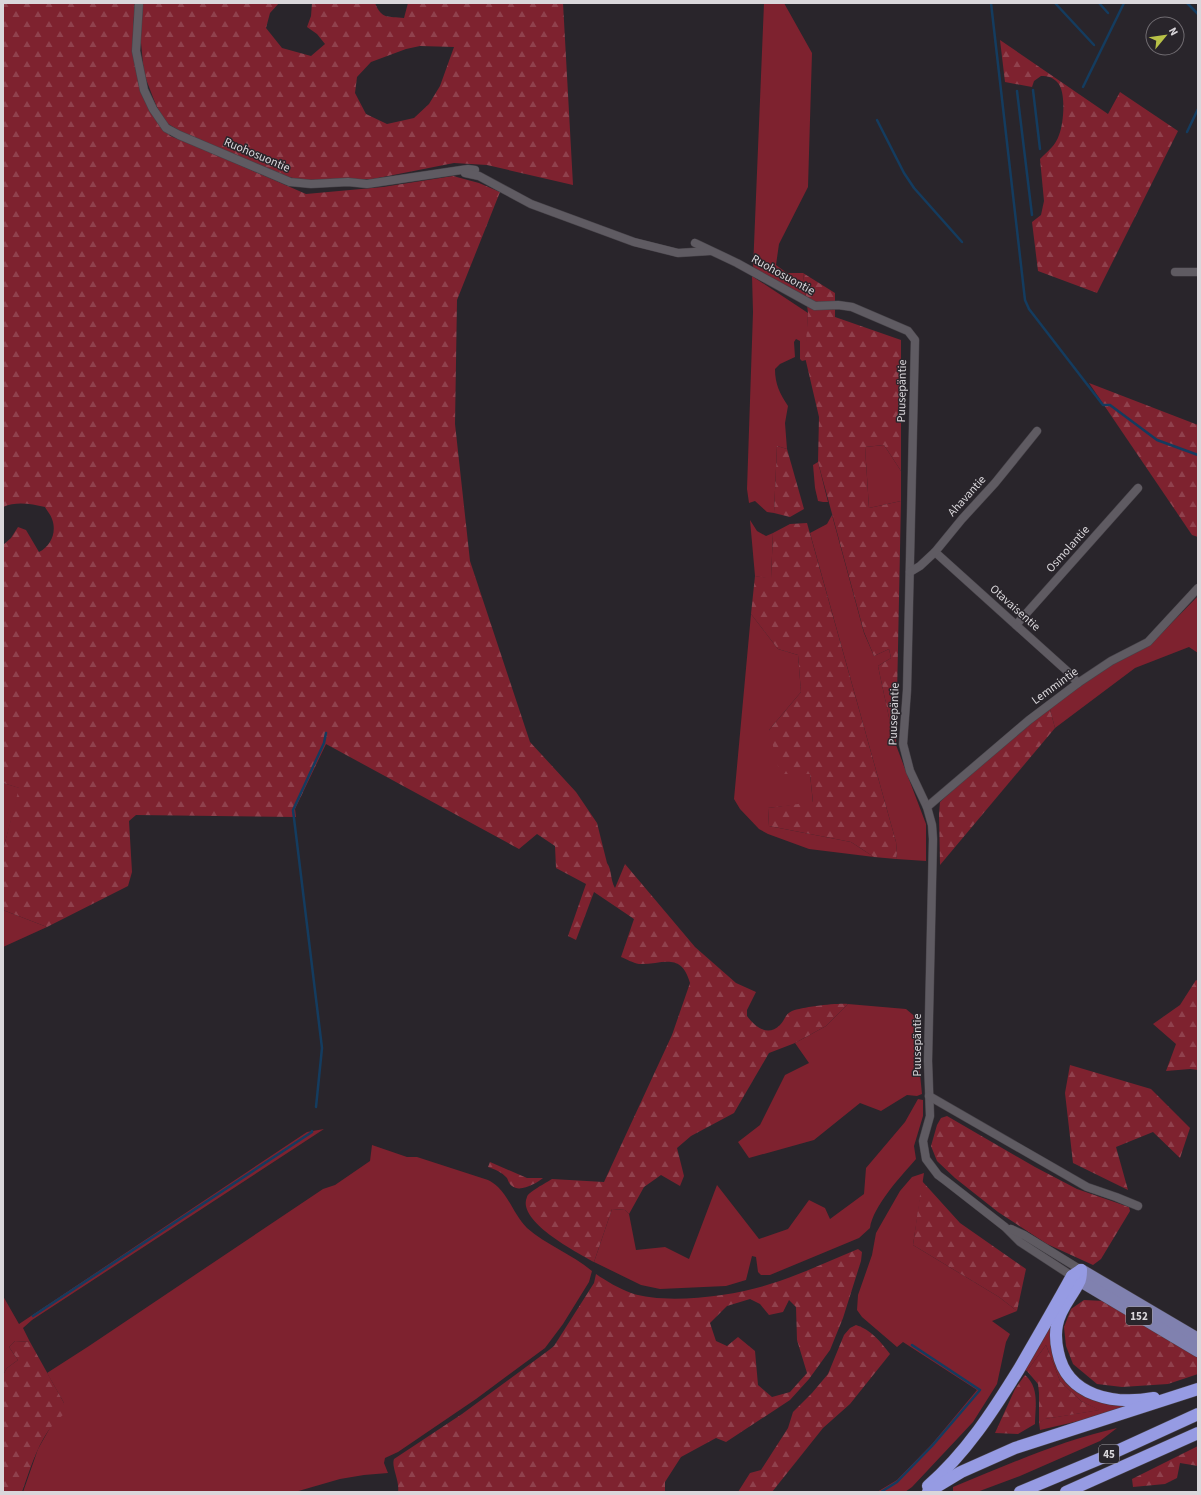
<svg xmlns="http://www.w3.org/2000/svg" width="1201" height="1495" viewBox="0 0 1201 1495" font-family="'Source Sans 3',sans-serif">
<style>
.green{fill:#7e222f}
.forest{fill:url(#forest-firs);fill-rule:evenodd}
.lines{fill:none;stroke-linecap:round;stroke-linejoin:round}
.stream{stroke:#143c5f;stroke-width:2.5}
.street-casing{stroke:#464248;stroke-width:9}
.primary-casing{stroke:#464248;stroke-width:13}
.highway-casing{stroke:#464248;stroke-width:13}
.street{stroke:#5f5b62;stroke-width:8}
.primary{stroke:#8081af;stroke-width:12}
.highway{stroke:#969be3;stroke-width:12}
.labels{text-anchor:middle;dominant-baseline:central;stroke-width:3;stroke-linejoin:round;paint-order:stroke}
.shield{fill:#29252b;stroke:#a5a2a6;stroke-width:1}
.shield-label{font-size:11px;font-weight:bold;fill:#dad7db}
.street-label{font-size:12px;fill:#dad7db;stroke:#29252b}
</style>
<defs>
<pattern id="forest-firs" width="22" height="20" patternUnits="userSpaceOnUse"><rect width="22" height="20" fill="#7e222f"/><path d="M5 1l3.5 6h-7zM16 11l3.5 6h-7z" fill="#90414d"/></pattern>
</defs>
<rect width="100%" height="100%" fill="#29252b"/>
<!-- green -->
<g class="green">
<path d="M764,3h20l28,50 -4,134 -29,57 -3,21 11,8h16l3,25 -53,-29z"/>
<path d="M752,276l56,37 -2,47 -4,1 -2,-2v-18l-4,-2 -2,3 1,15 -15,7 -5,5c0,15 5,25 13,37l-3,17 2,26 -10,-3 -3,67 -7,-1 -12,-11 -6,2 -2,-14 6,-177z"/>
<path d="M884,445l17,26v30l-32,7 -4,-61z"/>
<path d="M818,462l10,40h-5l-5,-1 -3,-13 -2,-23z"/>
<path d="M832,515l32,118 10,23 15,-7 2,9 -13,8 13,61 5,18 30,79v37l-30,-2 1,-6 -1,-11 -86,-309 17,-9z"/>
<path d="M750,520l7,11 9,5 7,-3 -2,46 -16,-3z"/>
<path d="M1198,596v57l-9,-6 -54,21 -80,60 -6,-22 57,-38 47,-26z"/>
<path d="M751,614l27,35 20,6 3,37 -32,38 41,44 3,29 -45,5 1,18 82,16 23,15 -65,-8 -41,-15 -9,-5 -19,-20 -6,-10z"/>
<path d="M3,783l17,5 -17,62z"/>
<path d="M3,910l44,17 -44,20z"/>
<path d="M848,1004l58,5 12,10 1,45 3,30 -5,2 -10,-1 -26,16 -21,-8 -46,37 -65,18 -11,-16 22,-17 25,-50 24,-12 -14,-20 31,-17z"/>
<path d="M918,1099l5,1v16l-9,30 2,13c-14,16 -43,47 -46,69l-11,10 -89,37h-9l-3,-3 -2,-15 -4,-1 -6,24 -20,6 -66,3 -19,-4 -47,-23 18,-53 13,1 4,4 7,36 29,-3 24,12 28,-74 42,54 29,-10 21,-29 16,8 5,11 34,-25 2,-26 39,-46z"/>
<path d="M324,1129l-292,191 -9,8 7,14 -15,-1 -6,6 9,13 -11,8 -4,7v-79l16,28 288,-192z"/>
<path d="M372,1145l35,12h10l71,23c4,2 7,4 10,7 12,12 17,29 29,41 19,17 45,26 65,43l-3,11 -26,42 -18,24 -69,51 -78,53 -13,6 -1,5 4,10 -24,2 -24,4 -45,13h-272l15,-43 26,-46 -17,-30 42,-27 234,-157 12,-4 35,-24z"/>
<path d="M924,1173l-11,72 86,52 18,14 -25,10 18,13 -4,8 -9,42 -24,38 -61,65 -7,5h-28l20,-12 35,-36 45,-54 -74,-48 -6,5 -35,-30 -5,-7 1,-15 14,-40 4,-22 24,-42 12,-14z"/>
<path d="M1051,1319l17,60 71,24 -43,14 -56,13 -1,-7 5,-4 55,-9 -18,-9 -21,-20 -14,-36 -19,26 -4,-2z"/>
<path d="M1117,1428l-17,13 -80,35 -43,16h-24v-5c54,-22 107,-46 164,-59z"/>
</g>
<!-- forest -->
<g class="forest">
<path d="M3,3h132l-2,26 3,37 13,43 21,27 24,9 112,49 77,-7 70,-11 26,7 21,9 -43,108 -2,124 15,137 60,181 46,50 21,31 10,40c5,7 3,16 8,25l10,-24 70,83 41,36 20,9 -9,18v6c8,11 21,21 33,9 5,-5 5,-11 12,-14 11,-4 44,-8 56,-7l-22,22 -31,17 -26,10 -35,60 -43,23 -14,12 7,28 -4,10 -19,-11 -17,12 -15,27 -4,-4 -13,-1 -18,53c-16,-9 -78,-41 -67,-65 1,-5 19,-14 25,-18l52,3 68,-147 18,-52c-9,-32 -28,-18 -51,-19 -6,-1 -13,-5 -18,-7l13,-38 -40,-27 -18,48 -8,-4 18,-52 -30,-16 -1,-22 -18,-12 -18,15 -193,-105 -31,65 1,8 -160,-2 -7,6 3,51 -4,14 -81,41 -44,-17v-60l16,-62 -16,-5v-238l8,-7 7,-11 8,3 13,22c12,-6 18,-20 13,-33 -1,-4 -5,-8 -7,-12 -14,-3 -28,-6 -42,0z"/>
<path d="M143,3h136l-9,10 -4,15 16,20 29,8 14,-12 -8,-10 -10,-7 4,-11 1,-13h63c7,17 13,13 29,15l4,-15h155l10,182 -86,-20 -33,-2 -81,16 -65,2 -20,-4 -13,-5 -92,-39 -18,-11 -9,-17 -12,-31 -4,-42zM420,46l34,1 -14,39 -11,18 -15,14 -27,6 -21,-10 -11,-21 2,-16 14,-15 35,-13z"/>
<path d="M1000,40l108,74 12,-22 58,39 -81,162 -59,-22 -6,-49 9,-7 3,-14 -4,-42c8,-8 16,-14 19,-24 5,-12 7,-43 -1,-52 -5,-6 -10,-7 -17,-7l-7,5 -2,6 -27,-5z"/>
<path d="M803,273l32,20v24l66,23v131l-17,-26 -19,2 4,61 32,-7 -5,244 -5,-18 -13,-61 13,-8 -2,-9 -15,7 -10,-24 -46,-170 1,-45 -14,-60 3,-44z"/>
<path d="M1089,383l109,42v112l-6,-2z"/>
<path d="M777,446l10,3 17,60 -14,8 -16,-4z"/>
<path d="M807,523l89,319 1,11 -1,6 -22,-2 -23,-15 -82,-16 -1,-18 45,-6 -3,-28h-30l-11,-44 32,-38 -3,-37 -20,-6 -27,-35 4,-38 16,2 2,-45 17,-9z"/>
<path d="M1049,706l6,22 -115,137 -1,-51 1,-12 20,-19z"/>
<path d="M1196,980l2,1v89l-8,-1 -24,2 10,-27 -23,-20 27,-19z"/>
<path d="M1070,1065l81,24 39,39 -10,30 -27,-26 -37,15 12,43 -55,-27 -8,-70z"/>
<path d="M947,1116l88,51 42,22 52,18 1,4 -29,48 -8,6 -46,-21 -49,-32 -43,-34 -18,-17 -6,-15 6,-21 4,-7z"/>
<path d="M490,1162l37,16h16c-6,5 -23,15 -31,8 -3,-2 -4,-6 -5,-8 -5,-6 -13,-9 -19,-11z"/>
<path d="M922,1181l38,42 66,46 -9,42 -18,-14 -86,-52z"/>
<path d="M858,1249l4,3 -1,9 -18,57 -13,32 -21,29 -19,21 -64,42 -10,-4 -35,19 -16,25v10h-267c2,-11 -7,-25 -4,-33l68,-45 87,-64 5,-4 40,-63 2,-9c10,7 24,15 35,19 35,12 103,3 139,-9 30,-9 59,-23 88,-35zM750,1299l10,5 9,11 14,-3 6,-12 7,7 1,33 10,33 -17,19 -18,5 -14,-12 -3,-34 -17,-14 -11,9 -11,-5 -6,-18 17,-17z"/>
<path d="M1084,1300l20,1 94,56v17l-30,10 -46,3 -25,-3 -24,-20 -7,-18 -2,-19 7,-18z"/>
<path d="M856,1325c14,4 25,17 34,29l-40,50 -27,24 -51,64h-34l12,-19 11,-3 27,-42 5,-16 19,-19 16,-19 16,-39 6,-7z"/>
<path d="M15,1341l15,1 34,61 -1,12c-23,18 -31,50 -41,77h-19v-117l4,-7 11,-8 -9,-13z"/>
<path d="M1046,1345l14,36 21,20 19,9 -55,9 -6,4v-30l-1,-9 -11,-13z"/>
<path d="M1025,1375c15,13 10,32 10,49l-17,10 -23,-1 20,-44z"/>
<path d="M1198,1446v20l-18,-3 -3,15 -12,6 -32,3 -1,-8z"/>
</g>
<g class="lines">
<!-- stream -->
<g class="stream">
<path d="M991,3l34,297 4,9 74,96h7l47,35 41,15"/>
<path d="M1055,3l39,42"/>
<path d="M1099,3l9,10"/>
<path d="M1187,3l11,11"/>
<path d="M1083,87l41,-84"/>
<path d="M1033,90l7,59"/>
<path d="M1017,91l15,124"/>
<path d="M877,120l27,53 10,15 48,54"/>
<path d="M1187,132l11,-23"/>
<path d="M316,1107l6,-59 -29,-238 31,-67 2,-10"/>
<path d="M33,1316l279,-184v-1"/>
<path d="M881,1492l16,-10 35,-36 48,-56 -68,-45"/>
</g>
<!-- street casing -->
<g class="street-casing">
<g id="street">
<path d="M139,3l-3,48 8,39 9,19 13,19 13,7 111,47 21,2 37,-2 19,2 101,-15 7,1"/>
<path d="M465,173l14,3 52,28 103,38 44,11 32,-2"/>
<path d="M695,243l42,20 78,43 23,-1 14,2 56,24 7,9 -8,350 -4,54 7,27 17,36 5,18 1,14 -5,222 2,55 -7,25 3,18 12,16 8,6 59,46 15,15 52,34"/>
<path d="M1175,272h23"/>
<path d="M935,552l132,119 11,12"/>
<path d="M910,572l10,-6 15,-14 27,-33 33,-36 42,-52"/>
<path d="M1016,625l122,-137"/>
<path d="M927,807l102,-87 49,-37 33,-22 37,-19 50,-54"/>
<path d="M929,1096l158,91 29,10 22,9"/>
<path d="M1011,1229l13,6 57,35"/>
</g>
</g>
<!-- primary casing -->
<g class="primary-casing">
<g id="primary">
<path d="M1081,1270l117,69"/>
<path d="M1072,1276l126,75"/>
</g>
</g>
<!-- highway casing -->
<g class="highway-casing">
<g id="highway">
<path d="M1081,1270c0,4 0,9 -2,12 -7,15 -19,26 -22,43 -2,9 -1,18 1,27 9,45 57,53 96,46"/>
<path d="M928,1486c38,-33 65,-75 91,-117 18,-31 36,-62 53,-93l9,-6"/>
<path d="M928,1492l33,-20 54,-24 183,-59"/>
<path d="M1020,1492l84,-35 94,-43"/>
<path d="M1066,1492l132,-59"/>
</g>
</g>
<!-- street -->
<use href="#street" class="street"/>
<!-- primary -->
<use href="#primary" class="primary"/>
<!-- highway -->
<use href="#highway" class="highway"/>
</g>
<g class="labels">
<!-- shield labels -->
<g class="shield">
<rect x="1126" y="1307" width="26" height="18" rx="3"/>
<rect x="1099" y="1445" width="20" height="18" rx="3"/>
</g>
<g class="shield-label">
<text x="1139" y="1316">152</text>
<text x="1109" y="1454">45</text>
</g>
<!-- street labels -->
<g class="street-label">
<text transform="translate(257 155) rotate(23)">Ruohosuontie</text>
<text transform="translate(783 275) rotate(29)">Ruohosuontie</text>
<text transform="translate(902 391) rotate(-89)">Puusepäntie</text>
<text transform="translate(967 496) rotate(-48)">Ahavantie</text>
<text transform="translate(1068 549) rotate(-48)">Osmolantie</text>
<text transform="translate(1015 608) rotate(42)">Otavaisentie</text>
<text transform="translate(1055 686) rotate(-36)">Lemmintie</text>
<text transform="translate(894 714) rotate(-88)">Puusepäntie</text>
<text transform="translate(917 1045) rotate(-90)">Puusepäntie</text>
</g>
</g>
<!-- border -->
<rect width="1201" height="1495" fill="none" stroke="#dad7db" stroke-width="8"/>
<!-- north arrow -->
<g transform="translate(1165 36) rotate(61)"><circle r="19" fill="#29252b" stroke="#706c71"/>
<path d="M0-3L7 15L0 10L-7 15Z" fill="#b8c147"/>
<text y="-6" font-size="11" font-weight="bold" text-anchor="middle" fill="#dad7db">N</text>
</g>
</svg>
